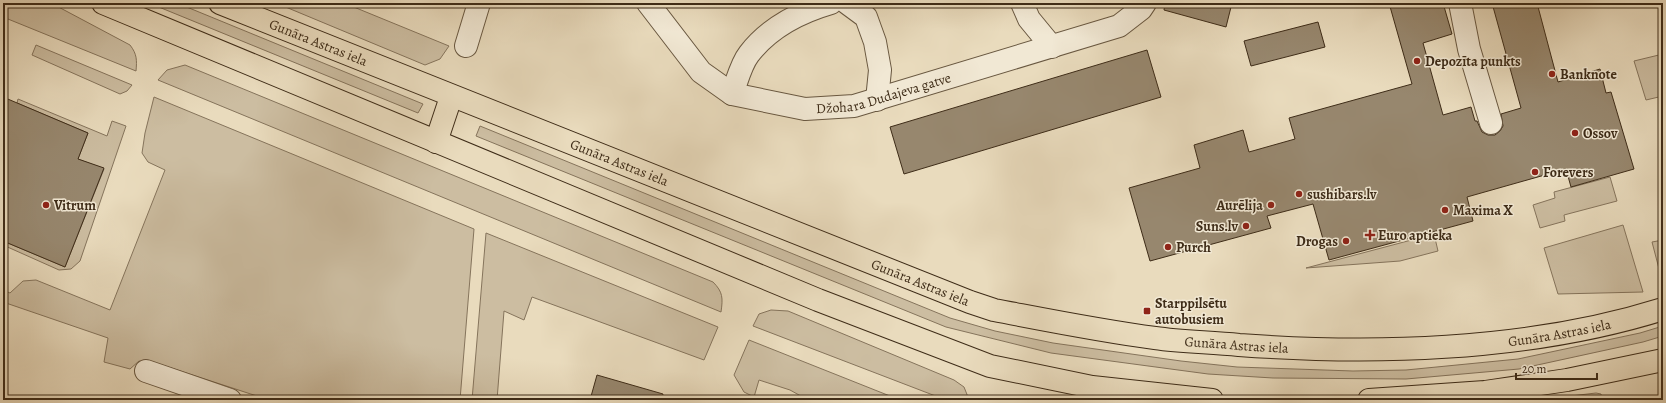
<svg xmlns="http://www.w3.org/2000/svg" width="1666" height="403" viewBox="0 0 1666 403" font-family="Alegreya,serif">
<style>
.green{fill:#ccbda1;stroke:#85745c}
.building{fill:#97876e;stroke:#3e2c18}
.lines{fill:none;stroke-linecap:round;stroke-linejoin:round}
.minor-casing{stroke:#695841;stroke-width:24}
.major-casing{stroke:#3e2c18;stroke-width:24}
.minor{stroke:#f1e8d4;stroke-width:22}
.major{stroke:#e9dbbd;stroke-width:22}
.poi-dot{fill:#8f2418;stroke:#f1e8d4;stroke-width:1.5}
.labels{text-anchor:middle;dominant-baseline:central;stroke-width:3;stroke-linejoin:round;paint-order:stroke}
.street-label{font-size:14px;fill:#3e2c18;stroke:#f1e8d4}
.poi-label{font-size:14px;font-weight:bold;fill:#3e2c18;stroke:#f1e8d4;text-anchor:start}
</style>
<rect width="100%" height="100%" fill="#e9dbbd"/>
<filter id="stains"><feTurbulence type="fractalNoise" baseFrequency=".005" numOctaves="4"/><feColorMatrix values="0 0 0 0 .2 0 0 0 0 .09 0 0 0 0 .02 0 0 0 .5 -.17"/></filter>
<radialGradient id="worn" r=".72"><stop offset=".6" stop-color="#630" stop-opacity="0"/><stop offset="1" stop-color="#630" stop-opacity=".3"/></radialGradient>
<!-- green -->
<g class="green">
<path d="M3,3h48l79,42c7,9 7,15 6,26l-133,-54z"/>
<path d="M149,3h28l246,101 -5,9z"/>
<path d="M276,3h68l105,43 -9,13 -15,6z"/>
<path d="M36,45l96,40 -5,6 -7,3 -88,-39z"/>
<path d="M1663,54v42l-17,4 -12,-39z"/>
<path d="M185,65l528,217c10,10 10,16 8,30l-563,-232 9,-10z"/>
<path d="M154,97l320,132 -14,171h-191l-107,-35 -23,-4 -9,8 -26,-7 4,-24 -105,-36v-12l7,3 13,-12 13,-1 74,30 55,-140 -17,-8 -6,-9 3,-20z"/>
<path d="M18,99l89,37 5,-15 14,5 -46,135 -9,8 -12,1 -56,-25v-4l62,26 39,-98 -26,-10 10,-26 -71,-30z"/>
<path d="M480,126l470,192 45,13 58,12 128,18 56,6 116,4 53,-1 112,-11 122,-26 23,-7v10l-20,6 -124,27 -113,10 -133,-1 -65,-4 -157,-21 -105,-26 -470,-191z"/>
<path d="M1610,177l7,24 -53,14 1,6 -25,7 -7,-23 22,-7 -1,-6z"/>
<path d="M1623,225l20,67 -85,2 -14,-46z"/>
<path d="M486,233l232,94 -14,33 -172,-63 -8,23 -20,-9 -7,89h-25z"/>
<path d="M1434,234l4,17 -38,10 -94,7z"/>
<path d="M1663,240v44l-11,-42z"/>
<path d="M771,310l17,1 166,69 10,7 4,10 -1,3h-21l-193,-74 6,-12z"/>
<path d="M749,340l146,58 -4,2h-83l-18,-10 -31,-10 -5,17 -10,-5 -10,-17z"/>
<path d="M1596,393l5,1 1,6h-65z"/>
</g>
<!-- building -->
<g class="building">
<path d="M1165,3h67l-6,24 -62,-17z"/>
<path d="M1389,3h54l9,31 -29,9 20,72 28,-8 4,14h2l5,11 6,3h7l5,-4 3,-5 -2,-12 20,-6 -29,-105h45l21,79 42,-13 6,24 5,-1 23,77 -63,18 -5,-18 -99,28 6,24 -144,39 -16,-56 -46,12 4,12 -121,33 -21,-73 71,-20 -6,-23 49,-15 6,22 46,-13 -6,-21 123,-34z"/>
<path d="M1318,22l7,25 -74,19 -7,-25z"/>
<path d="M1147,50l14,47 -257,77 -14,-47z"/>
<path d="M3,97l85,36 -10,26 26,9 -39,99 -62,-26z"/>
<path d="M597,375l66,19 -1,6h-72z"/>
</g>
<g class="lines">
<!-- minor casing -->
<g class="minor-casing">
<g id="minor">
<path id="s1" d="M648,3l53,69 31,22 73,15 49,-3 265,-80 22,-17 4,-6"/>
<path d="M847,3l19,14 9,25 5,28 -3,30"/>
<path d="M1022,3l7,16 23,28"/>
<path d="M1460,3l9,46 22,74"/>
<path d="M466,46l13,-43"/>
<path d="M732,94c5,-13 9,-30 17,-40 20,-26 51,-42 82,-51"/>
<path d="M146,371l84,29"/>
</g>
</g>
<!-- major casing -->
<g class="major-casing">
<g id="major">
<path d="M103,3l715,297 172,66 102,21 120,13"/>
<path id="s2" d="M220,3l750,299 24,8c53,10 107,21 161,28 27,4 56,4 84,7 139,10 290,6 424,-36"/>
<path d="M436,142l15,-45"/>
<path d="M1369,400l116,-8 82,-12 96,-20"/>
</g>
</g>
<!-- minor -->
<use href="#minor" class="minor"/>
<!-- major -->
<use href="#major" class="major"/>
</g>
<!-- markers -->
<g class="poi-dot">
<circle cx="1417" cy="61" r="4"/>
<circle cx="1552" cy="74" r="4"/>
<circle cx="1575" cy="133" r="4"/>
<circle cx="1535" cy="172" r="4"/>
<circle cx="1299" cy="194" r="4"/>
<circle cx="46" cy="205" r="4"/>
<circle cx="1271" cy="205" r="4"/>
<circle cx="1445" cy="210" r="4"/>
<circle cx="1246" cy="226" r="4"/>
<path d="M1368 229h4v4h4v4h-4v4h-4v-4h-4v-4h4z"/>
<circle cx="1346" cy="241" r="4"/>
<circle cx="1168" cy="247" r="4"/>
<rect x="1143" y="307" width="8" height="8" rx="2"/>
</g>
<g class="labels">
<!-- street labels -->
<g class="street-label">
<text stroke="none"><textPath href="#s2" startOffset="106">Gunāra Astras iela</textPath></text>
<text stroke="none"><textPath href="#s1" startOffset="280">Džohara Dudajeva gatve</textPath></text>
<text stroke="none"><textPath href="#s2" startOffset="430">Gunāra Astras iela</textPath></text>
<text stroke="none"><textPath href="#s2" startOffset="754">Gunāra Astras iela</textPath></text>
<text stroke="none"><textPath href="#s2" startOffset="1402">Gunāra Astras iela</textPath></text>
<text stroke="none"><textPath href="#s2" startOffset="1078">Gunāra Astras iela</textPath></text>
</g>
<!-- poi labels -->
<g class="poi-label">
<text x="1425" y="61">Depozīta punkts</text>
<text x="1560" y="74">Banknote</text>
<text x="1583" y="133">Ossov</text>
<text x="1543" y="172">Forevers</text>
<text x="1307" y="194">sushibars.lv</text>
<text x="54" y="205">Vitrum</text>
<text x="1263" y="205" text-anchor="end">Aurēlija</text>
<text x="1453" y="210">Maxima X</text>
<text x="1238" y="226" text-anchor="end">Suns.lv</text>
<text x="1378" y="235">Euro aptieka</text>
<text x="1338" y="241" text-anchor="end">Drogas</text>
<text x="1176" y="247">Purch</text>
<text x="1155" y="303">Starppilsētu<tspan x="1155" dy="16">autobusiem</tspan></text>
</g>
</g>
<!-- margin -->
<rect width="1666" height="403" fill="none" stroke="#e9dbbd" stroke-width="16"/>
<rect x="4" y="4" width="1658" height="395" fill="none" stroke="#3e2c18" stroke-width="2"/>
<rect x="8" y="8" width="1650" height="387" fill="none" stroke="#3e2c18"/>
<!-- scale -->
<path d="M1516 373v6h81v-6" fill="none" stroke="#3e2c18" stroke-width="2"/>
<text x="1522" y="373" font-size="12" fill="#3e2c18" stroke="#f1e8d4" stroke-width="3" paint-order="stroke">20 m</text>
<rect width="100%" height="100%" filter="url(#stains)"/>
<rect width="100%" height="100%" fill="url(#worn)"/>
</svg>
